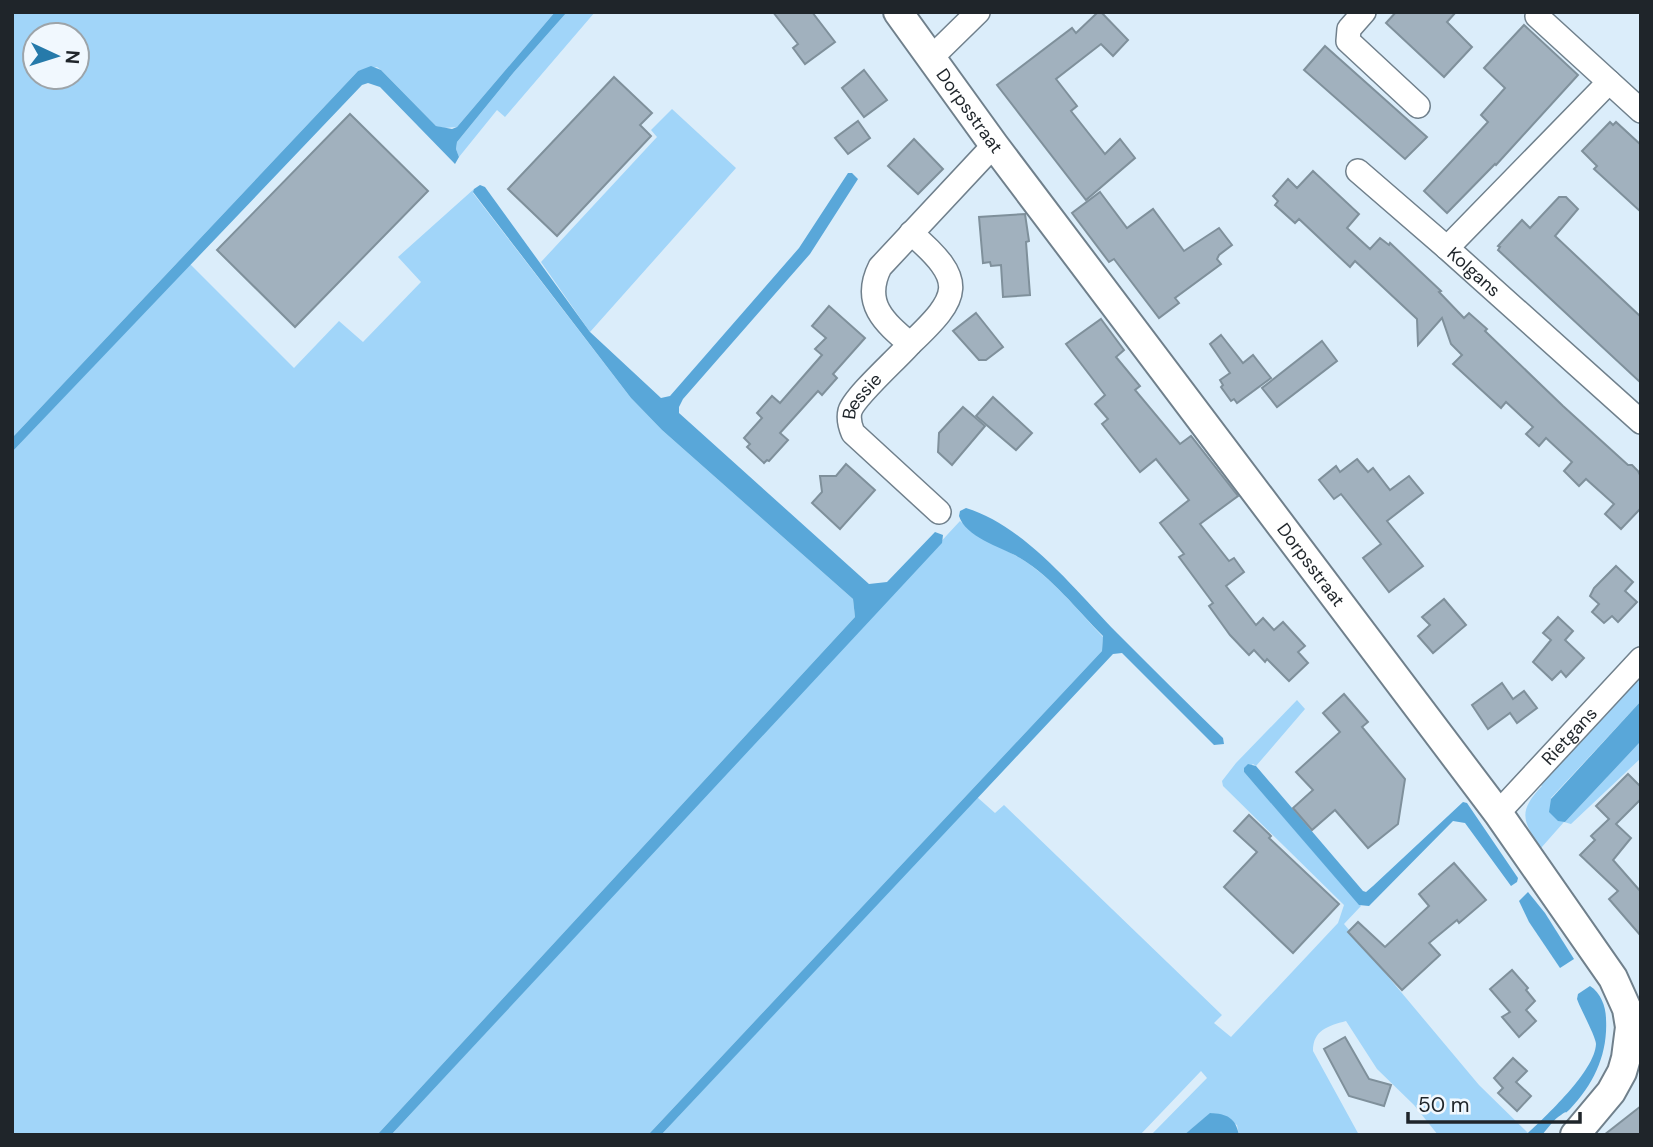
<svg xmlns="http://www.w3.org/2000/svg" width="1653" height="1147" viewBox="0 0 1653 1147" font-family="'DM Sans',sans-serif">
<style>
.green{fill:#a1d5f9;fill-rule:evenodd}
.water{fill:#59a7d9}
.building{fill:#a1b1be;stroke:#7f909b;stroke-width:2}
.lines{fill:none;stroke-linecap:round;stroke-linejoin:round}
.minor-casing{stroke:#70808c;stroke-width:26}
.tertiary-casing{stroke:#70808c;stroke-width:32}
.minor{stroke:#fff;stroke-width:23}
.tertiary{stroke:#fff;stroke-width:28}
.labels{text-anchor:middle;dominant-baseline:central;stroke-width:6;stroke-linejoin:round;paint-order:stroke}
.street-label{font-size:18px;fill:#1f252a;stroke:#f1f8fe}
</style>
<rect width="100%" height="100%" fill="#dbedfa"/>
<!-- green -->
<g class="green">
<path d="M12,12h543l-98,115 -13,1 -8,-2 -55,-56 -4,-3 -19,4 -346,367zM35,35h42v42h-42z"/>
<path d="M567,12h28l-90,105 -8,-7 -38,47 -3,-8 1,-7 57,-70z"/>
<path d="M672,109l64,59 -146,164 -49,-70 116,-125 -6,-7z"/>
<path d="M474,189l-1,4 158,205 31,32 191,169 2,18 -478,518h-365v-683l178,-188 104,104 45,-47 24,21 58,-60 -23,-25z"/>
<path d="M960,521c21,21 50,28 73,46 26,19 48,47 70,70l-1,14 -454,484h-257z"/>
<path d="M1641,673v28l-90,97 14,24 76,-81v17l-70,66 -7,-2 -23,26c-19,-27 -23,-37 1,-62l-4,-3z"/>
<path d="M1297,700l8,9 -49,57 -3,-2 -9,8 117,134 -17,18 135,161 49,48 -2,2h-88l-24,-30 -37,-36 -31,-48c-18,5 -33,9 -33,30l46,84h-120l-2,-10 -26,-12 -27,22h-33l56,-57 -6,-7 -61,64h-479l316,-338 18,16 9,-8 218,210 -8,8 17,14 107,-114 6,-18 -121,-119 -1,-5 14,-18z"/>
</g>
<!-- water -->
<g class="water">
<path d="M555,12h12l-53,60 -57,70 -1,7 3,8 -4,7 -75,-77 -12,-4 -6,2 -350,367v-14l346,-367 13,-5 10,4 55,56 16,3 5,-2z"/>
<path d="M848,173h4l6,6 -48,75 -127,145 -4,8v6l190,171 18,-2 48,-50 8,3 -1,8 -551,592h-14l478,-518 -2,-18 -191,-169 -31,-32 -158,-206 1,-3 6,-4 5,2 105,145 71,66 9,-2 129,-148z"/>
<path d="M966,508c59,18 109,82 151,125 35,35 70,70 106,105l1,6 -10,1 -92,-92 -9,1 -452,481h-13l454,-484 1,-15c-26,-26 -51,-59 -83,-78 -18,-11 -54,-20 -61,-42l1,-5z"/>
<path d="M1641,701v40l-76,81 -7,-1 -9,-9 2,-13z"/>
<path d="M1248,764l8,2 107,125 3,1 7,-6 90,-84 4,1 51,75 -1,4 -6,4 -46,-63 -12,-2 -84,85 -10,-1 -115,-133v-4z"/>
<path d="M1528,892l17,21 29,46 -14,9 -31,-46 -10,-21z"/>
<path d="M1590,986c11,7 16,21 16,33 2,35 -12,65 -36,90 -7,7 -1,0 -9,6 -7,4 -13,13 -19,20h-16c19,-18 69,-64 70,-91 0,-7 -16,-36 -19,-45l1,-5z"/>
<path d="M1210,1113c17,1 25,4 29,22h-55z"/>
</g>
<!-- building -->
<g class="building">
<path d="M773,12h39l23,30 -30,22 -12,-16 5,-4z"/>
<path d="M1098,12h3l27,28 -15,16 -12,-12 -45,35 21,27 -6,5 34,43 15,-15 15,19 -49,42 -89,-115 75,-57 4,5z"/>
<path d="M1396,12h60l-9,10 25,25 -28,30 -58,-54z"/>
<path d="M1524,25l54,50 -82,90 -1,-1 -48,49 -23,-22 64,-69 -7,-7 24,-27 -21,-20z"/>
<path d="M1325,46l102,91 -22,22 -101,-89z"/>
<path d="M864,70l23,30 -23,17 -22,-29z"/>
<path d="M614,77l38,36 -12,12 11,11 -94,100 -49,-47z"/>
<path d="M350,114l78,77 -133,136 -78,-77z"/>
<path d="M858,121l12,17 -22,16 -13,-16z"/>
<path d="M1610,122l3,3 3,-3 25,23v67l-47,-43 3,-3 -15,-15z"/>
<path d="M914,139l29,30 -25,25 -30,-28z"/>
<path d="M1313,171l46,43 -12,14 23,21 10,-11 9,7 1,-2 51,48 -2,1 25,26 5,-5 18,16 -2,2 78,75 65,59h4l6,6 3,6v31l-20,21 -16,-15 9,-10 -28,-25 -7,7 -15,-15 8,-9 -26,-24 -7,8 -13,-12 7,-7 -27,-25 -5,6 -48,-44 9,-9 -11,-11 -9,-26 -24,27 -1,-26 -62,-58 -5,6 -51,-48 -4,4 -20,-18 3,-4 -5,-5 15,-17 9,9z"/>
<path d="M1100,192l27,36 26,-19 31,42 35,-23 13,17 -13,10 -2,4 4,5 -46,34 4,5 -20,15 -45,-59 -5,3 -37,-49z"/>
<path d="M1559,197h7l12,12 -23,27 86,81v66l-143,-133 2,-3 -2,-1 24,-26 8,8z"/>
<path d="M1025,214l4,27 -3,1 4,53 -27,2 -2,-32 -10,1 -1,-4 -7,1 -4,-46z"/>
<path d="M829,306l36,32 -32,36 4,4 -15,17 -4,-4 -38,42 8,7 -19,21 -2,-1 -3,3 -17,-16 3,-3 -6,-6 18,-20 -5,-5 15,-17 8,7 42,-48 -7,-6 11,-11 -14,-12z"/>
<path d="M976,313l27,34 -17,13h-7l-26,-29z"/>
<path d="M1101,319l23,31 -8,7 24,29 -5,4 45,54 11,-8 47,60 -38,28 29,37 5,-3 10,14 -18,14 30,39 7,-7 11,12 9,-8 22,24 -7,6 10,11 -19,18 -22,-22 -2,3 -11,-12 -5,5 -19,-20 -21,-29 4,-3 -34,-46 5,-3 -24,-31 29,-23 -33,-41 -16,13 -38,-48 6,-5 -13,-15 10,-9 -39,-51z"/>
<path d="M1221,335l22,28 10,-8 18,23 -34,25 -3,-4 -3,2 -10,-14 2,-2 -3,-5 10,-7 -20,-29z"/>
<path d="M1322,341l15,20 -60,46 -15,-19z"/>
<path d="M993,397l39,36 -16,17 -40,-34z"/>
<path d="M963,407l22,19 -33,39 -14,-13 1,-19z"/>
<path d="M1357,459l11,13 5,-4 17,22 19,-14 14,17 -36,28 36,45 -34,26 -26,-34 18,-14 -40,-50 -7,5 -15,-19 17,-14 4,6z"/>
<path d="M846,464l29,26 -35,39 -28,-26 10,-11 -2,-16h16z"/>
<path d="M1616,566l17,16 -8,9 12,11 -19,20 -6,-6 -8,7 -12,-11 7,-8 -9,-8 4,-8z"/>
<path d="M1444,599l22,26 -33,28 -15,-17 12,-11 -8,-8z"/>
<path d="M1558,617l15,14 -8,9 19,18 -18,19 -5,-6 -9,9 -19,-18 18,-22 -8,-7z"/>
<path d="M1502,683l11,16 11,-8 13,17 -20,15 -7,-10 -22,16 -16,-24z"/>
<path d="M1344,694l24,28 -6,5 43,52 -7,45 -30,24 -33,-38 -23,20 -19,-22 20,-18 -17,-18 44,-40 -17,-19z"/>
<path d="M1628,774l13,13v12l-25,25 15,14 -18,22 28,32v44l-32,-37 9,-8 -38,-36 15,-15 -4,-4 18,-17 -13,-13z"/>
<path d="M1249,815l22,21 -2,2 70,66 -46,49 -69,-66 33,-35 -23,-21z"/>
<path d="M1454,863l32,37 -27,23 -2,-3 -28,23 11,12 -38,35 -54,-58 10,-10 27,25 44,-41 -10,-12z"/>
<path d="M1512,970l16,18 -2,2 9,11 -9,9 10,11 -17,16 -17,-20 8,-5 -20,-23z"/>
<path d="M1345,1037l24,42 22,6 -7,21 -35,-10 -25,-47z"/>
<path d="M1513,1058l14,13 -11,11 15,14 -14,15 -19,-18 5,-5 -9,-10z"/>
<path d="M1641,1106v29h-37z"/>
</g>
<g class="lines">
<!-- minor casing -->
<g class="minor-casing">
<g id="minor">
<path d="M1364,12l-15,17 -1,12 70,65"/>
<path d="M1537,16l104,95"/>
<path d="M932,57l46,-45"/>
<path id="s1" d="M1609,82l-162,166 194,174"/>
<path d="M1358,171l89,77"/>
<path d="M910,344c51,-48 57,-63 1,-111"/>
<path id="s2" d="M939,512l-86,-79c-3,-7 -5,-14 -3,-22 5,-15 48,-53 60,-67 -26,-22 -48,-41 -30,-77l114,-122"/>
<path id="s3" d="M1498,813l143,-154"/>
</g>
</g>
<!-- tertiary casing -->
<g class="tertiary-casing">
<g id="tertiary">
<path id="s4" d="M898,12l96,133 504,668 115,165 14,31 3,18 -4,31 -4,14 -11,20 -36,43"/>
</g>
</g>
<!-- minor -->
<use href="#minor" class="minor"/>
<!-- tertiary -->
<use href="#tertiary" class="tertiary"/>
</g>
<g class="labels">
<!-- street labels -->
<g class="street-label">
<text stroke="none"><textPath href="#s4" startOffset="122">Dorpsstraat</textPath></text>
<text stroke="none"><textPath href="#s1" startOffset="268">Kolgans</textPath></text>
<text stroke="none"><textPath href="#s2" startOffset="158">Bessie</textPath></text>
<text stroke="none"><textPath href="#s4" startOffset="690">Dorpsstraat</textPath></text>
<text stroke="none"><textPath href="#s3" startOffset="105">Rietgans</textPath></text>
</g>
</g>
<!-- border -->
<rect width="1653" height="1147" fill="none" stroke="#1f252a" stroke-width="28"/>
<!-- north arrow -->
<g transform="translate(56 56) rotate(94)"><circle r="33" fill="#f1f8fe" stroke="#9da4a9" stroke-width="2"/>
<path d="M0-5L12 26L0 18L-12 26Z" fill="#267aaa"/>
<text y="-10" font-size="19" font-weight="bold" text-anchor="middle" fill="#1f252a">N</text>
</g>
<!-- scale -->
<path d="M1408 1112v10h172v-10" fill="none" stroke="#1f252a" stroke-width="3.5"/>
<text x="1418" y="1112" font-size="21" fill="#1f252a" stroke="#f1f8fe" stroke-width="5" paint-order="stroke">50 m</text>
</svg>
